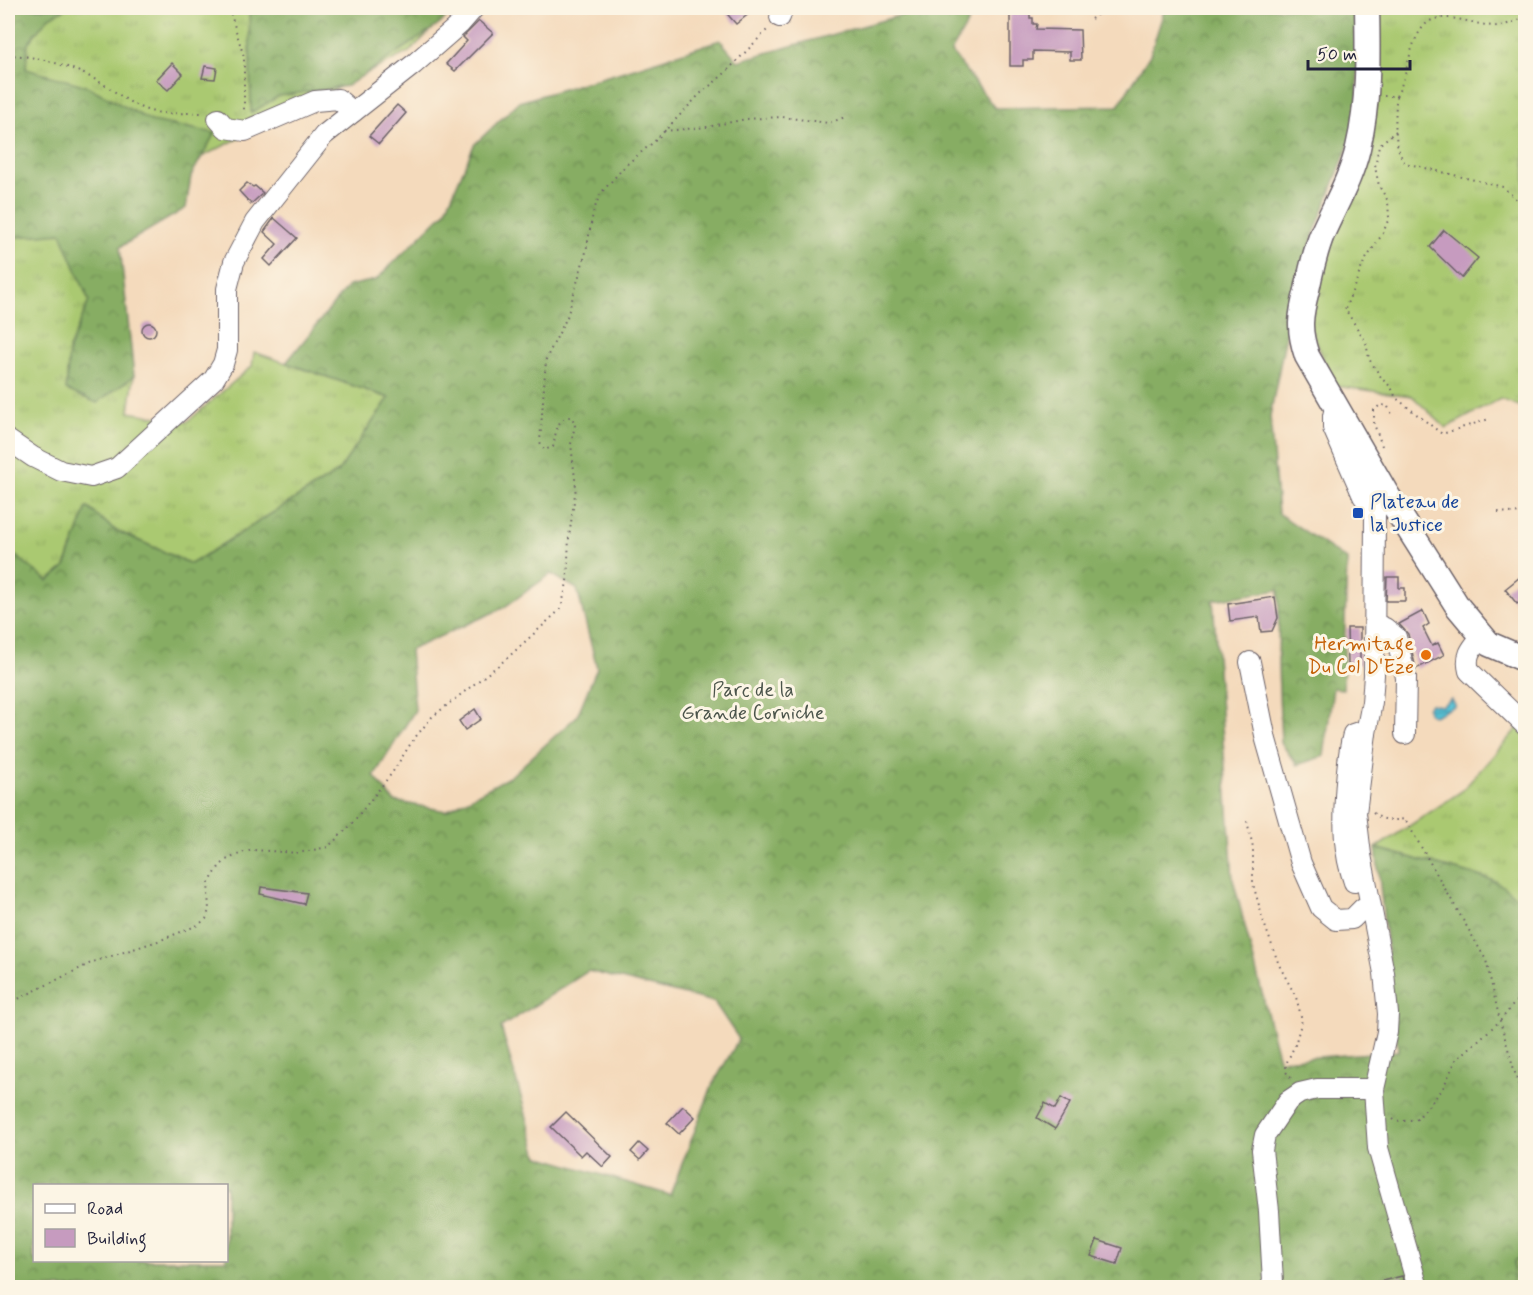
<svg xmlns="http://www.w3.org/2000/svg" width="1533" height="1295" viewBox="0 0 1533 1295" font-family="Mynerve,sans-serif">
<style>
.grass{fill:url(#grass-tufts);stroke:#667656;stroke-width:1.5}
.forest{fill:url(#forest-crowns);stroke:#54684f;stroke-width:1.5;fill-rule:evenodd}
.water{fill:url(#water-rules);stroke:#3d7288;stroke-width:1.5}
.building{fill:#c69bbf}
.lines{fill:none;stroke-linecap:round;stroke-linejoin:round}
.minor-casing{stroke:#6c6268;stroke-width:22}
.major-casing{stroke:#6c6268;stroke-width:27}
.path{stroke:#6c6268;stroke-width:2;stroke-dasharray:1.5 4.5;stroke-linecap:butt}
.minor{stroke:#fff;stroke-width:20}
.major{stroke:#fff;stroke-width:24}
.transit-dot{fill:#1a4fb4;stroke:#fcf5e5;stroke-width:2}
.food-dot{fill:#e8710a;stroke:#fcf5e5;stroke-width:2}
.labels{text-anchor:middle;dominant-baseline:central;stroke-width:6;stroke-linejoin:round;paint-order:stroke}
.transit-label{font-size:20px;fill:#164399;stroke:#fcf5e5;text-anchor:start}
.food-label{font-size:20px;fill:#c56008;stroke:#fcf5e5;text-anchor:end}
.park-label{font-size:20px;fill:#4b544b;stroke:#fcf5e5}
</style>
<defs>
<pattern id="grass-tufts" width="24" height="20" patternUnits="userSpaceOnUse" patternTransform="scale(1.5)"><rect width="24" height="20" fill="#aac971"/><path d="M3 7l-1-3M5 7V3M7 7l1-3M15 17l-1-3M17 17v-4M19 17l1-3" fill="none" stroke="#92ac63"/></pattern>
<pattern id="forest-crowns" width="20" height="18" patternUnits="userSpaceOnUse" patternTransform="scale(1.5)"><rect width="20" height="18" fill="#87ad63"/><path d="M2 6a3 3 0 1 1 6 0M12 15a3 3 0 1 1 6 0" fill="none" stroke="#6e8c53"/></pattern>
<pattern id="water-rules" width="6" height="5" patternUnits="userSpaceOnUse" patternTransform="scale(1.5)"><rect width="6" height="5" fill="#58c1d4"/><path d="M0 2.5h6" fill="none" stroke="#489cad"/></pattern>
</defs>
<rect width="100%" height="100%" fill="#fcf5e5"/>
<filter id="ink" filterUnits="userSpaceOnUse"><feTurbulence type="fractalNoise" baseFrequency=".0167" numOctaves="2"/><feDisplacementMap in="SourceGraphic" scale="12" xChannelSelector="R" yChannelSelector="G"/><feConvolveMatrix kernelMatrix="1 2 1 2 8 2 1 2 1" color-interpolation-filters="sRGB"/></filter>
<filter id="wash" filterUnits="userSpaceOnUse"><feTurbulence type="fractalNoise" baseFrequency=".008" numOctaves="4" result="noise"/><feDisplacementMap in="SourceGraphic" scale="24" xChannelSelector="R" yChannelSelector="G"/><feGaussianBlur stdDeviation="1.35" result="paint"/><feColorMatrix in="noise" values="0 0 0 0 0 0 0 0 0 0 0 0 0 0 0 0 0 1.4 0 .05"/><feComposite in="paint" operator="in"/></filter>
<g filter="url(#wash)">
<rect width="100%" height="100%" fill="#f4dabc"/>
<!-- grass -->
<g class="grass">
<path d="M8,8h446l-45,44 -328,166 -73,4z"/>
<path d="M1375,8h150v400l-25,-9 -54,29 -34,-32 -77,-10 -26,-61 26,-94 34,-71 9,-102z"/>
<path d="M61,232l28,69 -20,48 28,54 37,-27 -5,36 58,10 65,-56 2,-14 135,46 -51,74 -147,92 -76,-34 -28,-23 -22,60 -17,14 -32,-24 -8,8v-327z"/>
<path d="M1523,722l3,4 -1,561h-91l51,-409 -109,-30 86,-57z"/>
</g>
<!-- forest -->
<g class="forest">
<path d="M8,8h59l-18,9 -21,26 -2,26 61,17 64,35 64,12 -24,43 -5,32 -66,39 14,129 -37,27 -31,-13 3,-41 20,-48 -28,-68 -53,5z"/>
<path d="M249,8h206l-15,16 -93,62 -68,10 -28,17z"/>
<path d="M920,8h46l4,11 -19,33 44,56 123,-2 32,-51 15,-47h192l1,95 -5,31 -40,102 -25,88 -18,92 8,97 69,47 -4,129 -10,-1 -9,68 -27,9 -16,-22 -3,-78 1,-75 -66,10 20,279 46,181 119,-9 -22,-203 120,33 29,23 1,350 -12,7 -1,26 -1505,1v-723l8,-9 32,25 17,-14 22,-60 28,23 76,34 147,-92 51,-74 -103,-35 62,-77 28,-6 69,-68 29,-67 45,-43 119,-35 82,-27 18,21 181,-51zM551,574l26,15 20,79 -20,48 -66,60 -65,35 -52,-10 -20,-25 41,-66 -5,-60 93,-42zM588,971l126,31 25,37 -27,47 -42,109 -132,-39 -37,-129zM34,1186h192v74h-192z"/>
</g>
<!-- water -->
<path class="water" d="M1451,699l4,7 -21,10 -6,-4 -1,-4 3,-4 11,2z"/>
<g id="blocks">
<!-- building -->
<g class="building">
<path d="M722,8h34l-20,16z"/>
<path d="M1010,9h20v9h3v6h4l-1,5 44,1 1,30h-11v-8l-37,-1v9h-10v6h-13z"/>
<path d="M479,21l14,12 -38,38 -9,-7 21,-23 -4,-4z"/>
<path d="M172,63l11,11 -15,16 -12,-10z"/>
<path d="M205,66l12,2 -2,11 -13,-1z"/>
<path d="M397,105l9,8 -27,31 -10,-8z"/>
<path d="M247,183l6,4 2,-1 8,7 -12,11 -12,-13z"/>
<path d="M274,218l23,20 -26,28 -7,-7 13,-15 -13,-12z"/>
<path d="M1444,230l34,28 -16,20 -32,-31z"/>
<circle cx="149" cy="330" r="7"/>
<path d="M1387,577h12v11h6v13h-19z"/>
<path d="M1520,577l6,7v13l-9,7 -12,-15z"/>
<path d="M1275,597l3,21 -6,13 -11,1 -2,-15 -29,4 -2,-17z"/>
<path d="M1423,611l6,13 -6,4 9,18 6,-3 6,12 -28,14 -8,-35 -9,-10z"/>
<path d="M1347,628h13v37h-12z"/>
<path d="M475,709l6,10 -16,11 -6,-9z"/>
<path d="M261,887l46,6 -3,11 -44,-10z"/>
<path d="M1061,1098l9,5 -15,26 -18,-11 8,-15 10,6z"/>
<path d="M683,1106l12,11 -16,17 -12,-11z"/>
<path d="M566,1112l46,45 -9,10 -17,-16 -5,5 -30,-29z"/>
<path d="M639,1143l9,8 -8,9 -9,-8z"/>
<path d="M1097,1240l25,8 -5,16 -26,-8z"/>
<path d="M1402,1276l3,11h-31v-4z"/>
</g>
</g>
</g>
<g filter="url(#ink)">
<use href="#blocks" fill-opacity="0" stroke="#6c6268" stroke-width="1.5"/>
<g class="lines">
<!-- minor casing -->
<g class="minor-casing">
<g id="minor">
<path d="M780,17l3,-9"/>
<path d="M218,119l8,9 19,3 70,-30 23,-2 15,13"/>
<path d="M1336,405l-3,11v12l30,68 12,17"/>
<path d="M8,440l25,17 28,14 30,6 26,-9 97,-89 9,-15 4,-14v-61l7,-27 21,-40 69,-87 89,-70 47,-41 14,-16"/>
<path d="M1386,493l-11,20 -1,162 -2,27 -6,31 -10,80 5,42 23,118 4,41 -1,18 -13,57 4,59 40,140"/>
<path d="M1375,624l10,4 11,9 10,40 -1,57"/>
<path d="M1481,637c-10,12 -16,18 -12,34l57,55"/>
<path d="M1250,662l16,78 35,123 20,45 15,12 16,-1 11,-11 7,-2"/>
<path d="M1354,882c-3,-9 -6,-18 -7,-27 -6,-29 -1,-93 6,-121l6,-2 7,1"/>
<path d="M1270,1288l3,-6 -4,-71 -7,-61 3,-15 23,-34 12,-8 17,-4h57"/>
</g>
</g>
<!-- major casing -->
<g class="major-casing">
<path id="major" d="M1367,8c1,47 2,94 -9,140 -7,30 -23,57 -35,84 -8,19 -12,38 -16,58 -7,26 -9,40 0,66l79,137 72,114 31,37 37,16"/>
</g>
<!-- path -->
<g class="path">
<path d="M229,8l15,49v56"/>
<path d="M1091,19l15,-11"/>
<path d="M1437,19l9,-11"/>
<path d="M8,55c33,1 66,12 95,29 15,9 28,21 44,26 19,6 36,2 55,3"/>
<path d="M1384,96h12"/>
<path d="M1396,96c0,22 -4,48 9,67l98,24 14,13 9,4"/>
<path d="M1396,96c13,-21 11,-49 27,-69 16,-21 55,1 76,-1 9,-1 18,-6 27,-9"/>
<path d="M664,131l43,-4 39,-8 36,-2 47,6 16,-6"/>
<path d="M1396,131l-17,14 -4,22 4,19 9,15 1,17 -6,15 -19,29 -19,47 21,33 3,17 14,21 8,7 5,11 46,36 47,-15"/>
<path d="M1382,446l-8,-22v-14l5,-4 8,-1 6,11"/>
<path d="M1498,512l28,2"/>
<path d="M1373,813c10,8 20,8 32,6l81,141 14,61 26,90"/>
<path d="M1247,821l6,26v37l11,39 15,42 17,32 6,23 -7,25 -9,19v8l5,6"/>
<path d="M8,1004l85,-42 68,-22 37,-15 8,-6 3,-9 -1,-18 1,-9 10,-16 7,-7 18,-8 10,-2 44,3 30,-6 22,-21 42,-53 21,-33 19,-23 73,-57 56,-51 6,-26 2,-46 7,-50 -5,-43 4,-19 -3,-8c-16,-1 -16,17 -19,30l-9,3 -4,-8 6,-83 21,-42 19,-65 7,-39 7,-19 26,-29 30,-25 44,-46 23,-19 45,-46"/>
<path d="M1393,1119l4,3 20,-3 25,-29 14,-30 44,-39 26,-32"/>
</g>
<!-- minor -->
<use href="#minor" class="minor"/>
<!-- major -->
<use href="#major" class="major"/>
</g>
</g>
<!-- markers -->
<rect class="transit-dot" x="1352" y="507" width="12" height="12" rx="3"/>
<circle class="food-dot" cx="1426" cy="655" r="6"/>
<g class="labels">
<!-- transit labels -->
<g class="transit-label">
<text x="1370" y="502">Plateau de<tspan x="1370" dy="23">la Justice</tspan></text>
</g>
<!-- food labels -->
<g class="food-label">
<text x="1414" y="644">Hermitage<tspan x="1414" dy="23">Du Col D'Eze</tspan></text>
</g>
<!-- park labels -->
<g class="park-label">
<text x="753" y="690">Parc de la<tspan x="753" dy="23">Grande Corniche</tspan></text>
</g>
</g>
<!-- margin -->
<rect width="1533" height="1295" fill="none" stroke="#fcf5e5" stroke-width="30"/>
<!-- legend -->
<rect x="33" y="1184" width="195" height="78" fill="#fcf5e5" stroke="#a5a1a1" stroke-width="1.5"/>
<rect x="45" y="1204" width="30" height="9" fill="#ffffff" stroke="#a5a1a1" stroke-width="1.5"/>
<text x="87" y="1214" font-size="18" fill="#22223b">Road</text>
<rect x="45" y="1229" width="30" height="18" fill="#c69bbf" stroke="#a5a1a1" stroke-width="1.5"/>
<text x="87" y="1244" font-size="18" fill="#22223b">Building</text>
<!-- scale -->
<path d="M1308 60v9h102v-9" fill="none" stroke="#22223b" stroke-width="3"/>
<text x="1317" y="60" font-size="18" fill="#22223b" stroke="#fcf5e5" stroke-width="4.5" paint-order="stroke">50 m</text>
</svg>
